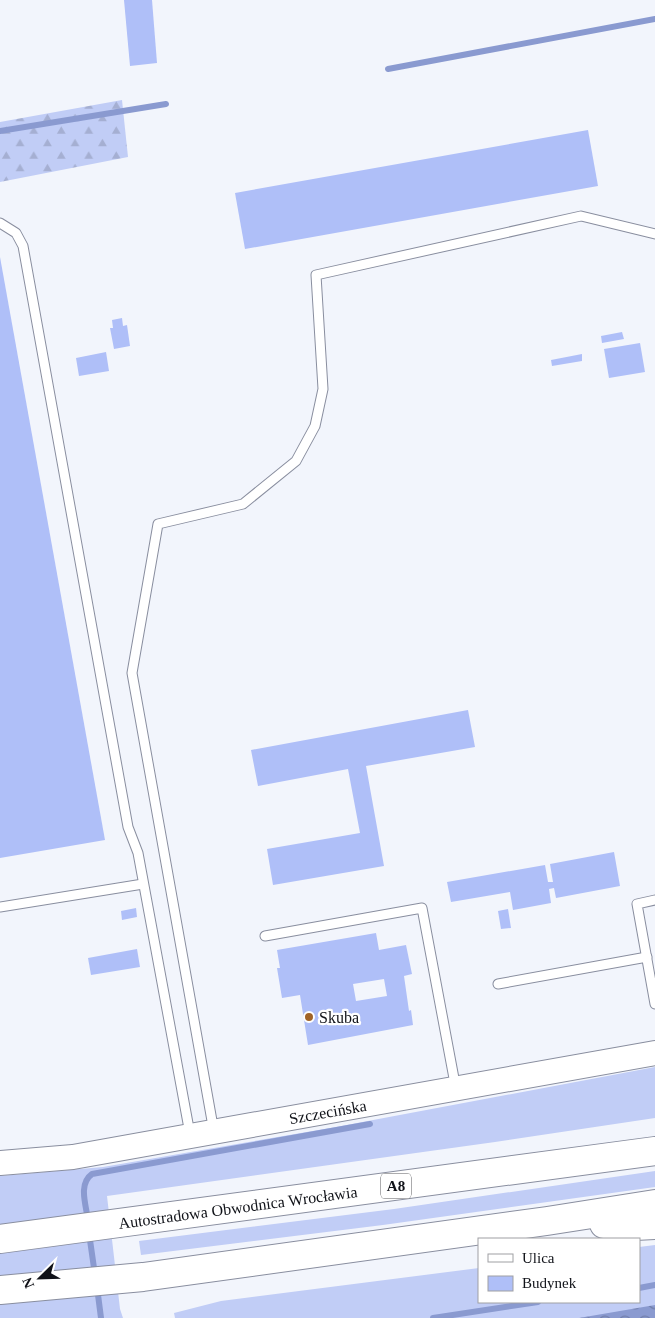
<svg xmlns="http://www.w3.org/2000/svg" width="655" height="1318" viewBox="0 0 655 1318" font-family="Georgia,serif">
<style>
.grass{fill:#c1cdf6}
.forest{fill:url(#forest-firs)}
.water{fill:url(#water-waves)}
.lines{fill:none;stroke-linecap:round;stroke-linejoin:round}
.stream{stroke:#8a9ad0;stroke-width:6}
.building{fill:#afbff8;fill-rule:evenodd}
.lane-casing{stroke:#898e9f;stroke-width:11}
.secondary-casing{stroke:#898e9f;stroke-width:26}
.highway-casing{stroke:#898e9f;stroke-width:30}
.lane{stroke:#fff;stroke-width:9}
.secondary{stroke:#fff;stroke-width:24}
.highway{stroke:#fff;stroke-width:28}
.poi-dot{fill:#a16428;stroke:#fff;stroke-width:2}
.labels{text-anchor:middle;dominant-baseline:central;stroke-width:4.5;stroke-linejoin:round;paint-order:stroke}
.shield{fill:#fff;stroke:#58595d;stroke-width:1}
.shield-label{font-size:15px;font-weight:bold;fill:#101218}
.poi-label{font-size:16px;fill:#101218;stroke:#fff;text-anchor:start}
.street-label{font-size:16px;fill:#101218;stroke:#fff}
</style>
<defs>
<pattern id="forest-firs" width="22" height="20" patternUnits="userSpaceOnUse" patternTransform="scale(1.25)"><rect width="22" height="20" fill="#c1cdf6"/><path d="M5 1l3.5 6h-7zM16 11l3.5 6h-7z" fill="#a5afd2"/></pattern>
<pattern id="water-waves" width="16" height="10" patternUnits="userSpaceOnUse" patternTransform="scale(1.25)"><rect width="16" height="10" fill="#8a9ad0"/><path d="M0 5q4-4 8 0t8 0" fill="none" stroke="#6f7ca8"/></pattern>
</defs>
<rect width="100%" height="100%" fill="#f2f5fc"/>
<!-- grass -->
<g class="grass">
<path d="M655,1067v51l-160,24 -388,54 13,113 3,9h-123v-142l103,-9 233,-40z"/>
<path d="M655,1171v16l-272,38 -242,30 -2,-14 255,-32z"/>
<path d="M655,1245v73h-480l-1,-5 47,-12 258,-33v34h160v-55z"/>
</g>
<!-- forest -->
<path class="forest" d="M122,100l6,57 -128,25v-60z"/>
<!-- water -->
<path class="water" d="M655,1305v13h-76z"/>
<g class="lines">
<!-- stream -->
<g class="stream">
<path d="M388,69l267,-50"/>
<path d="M0,131l166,-27"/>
<path d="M88,1220c-2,-15 -10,-36 4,-46l278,-50"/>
<path d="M89,1233l6,42"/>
<path d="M97,1287l4,31"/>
<path d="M639,1288l16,-3"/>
<path d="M433,1318l105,-16"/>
</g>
</g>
<!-- building -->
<g class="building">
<path d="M124,0h28l5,63 -27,3z"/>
<path d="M588,130l10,56 -353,63 -10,-56z"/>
<path d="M0,257l105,583 -105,18z"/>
<path d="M122,318l1,8 4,-1 3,21 -16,3 -4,-21h3l-1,-8z"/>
<path d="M622,332l2,7 -22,4 -1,-7z"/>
<path d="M640,343l5,29 -36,6 -5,-29z"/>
<path d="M106,352l3,19 -30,5 -3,-18z"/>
<path d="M582,354v7l-30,5 -1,-6z"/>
<path d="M468,710l7,37 -109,19 18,100 -111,19 -6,-36 93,-16 -12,-64 -90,17 -7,-36z"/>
<path d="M614,852l6,34 -64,12 -2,-10 -5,1 2,14 -38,7 -3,-18 -59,10 -4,-20 98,-17 3,17h5l-3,-18z"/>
<path d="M136,908l1,9 -15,3 -1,-9z"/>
<path d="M508,909l3,19 -10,1 -3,-18z"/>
<path d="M376,933l3,17 27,-5 6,29 -8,2 5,35 2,-1 2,15 -105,20 -8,-50 -18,3 -5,-30h3l-3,-18zM384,979l3,17 -31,5 -3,-17z"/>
<path d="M137,949l3,18 -49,8 -3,-17z"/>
</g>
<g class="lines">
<!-- lane casing -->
<g class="lane-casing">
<g id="lane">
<path d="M0,223l16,10 7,13 105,581 10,26 52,281"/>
<path d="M655,900l-18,4 18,100"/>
<path d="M0,907l143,-23"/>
<path d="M265,936l157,-28 34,181"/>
<path d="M498,984l149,-27"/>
<path d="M214,1132l-82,-459 26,-149 85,-20 53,-43 19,-35 8,-37 -7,-114 265,-59 74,18"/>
</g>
</g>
<!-- secondary casing -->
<g class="secondary-casing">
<g id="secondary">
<path id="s1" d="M0,1163l73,-6 582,-104"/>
</g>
</g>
<!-- highway casing -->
<g class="highway-casing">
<g id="highway">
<path d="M604,1224l31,2 20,-1"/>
<path id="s2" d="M0,1239l655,-88"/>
<path d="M0,1290l143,-13 404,-56 108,-17"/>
</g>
</g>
<!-- lane -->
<use href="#lane" class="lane"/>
<!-- secondary -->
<use href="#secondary" class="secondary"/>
<!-- highway -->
<use href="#highway" class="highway"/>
</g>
<!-- markers -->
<circle class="poi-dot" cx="309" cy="1017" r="5"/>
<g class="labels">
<!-- shield labels -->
<rect class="shield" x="381" y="1173.5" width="30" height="25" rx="4"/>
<g class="shield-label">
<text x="396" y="1186">A8</text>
</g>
<!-- poi labels -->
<g class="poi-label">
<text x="319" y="1017">Skuba</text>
</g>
<!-- street labels -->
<g class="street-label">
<text stroke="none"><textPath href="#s1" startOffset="332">Szczecińska</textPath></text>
<text stroke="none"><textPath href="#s2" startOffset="240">Autostradowa Obwodnica Wrocławia</textPath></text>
</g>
</g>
<!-- legend -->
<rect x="478" y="1238" width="162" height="65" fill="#ffffff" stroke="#9fa0a3"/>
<rect x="488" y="1254" width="25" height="8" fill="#ffffff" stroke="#9fa0a3"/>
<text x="522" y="1263" font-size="15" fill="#101218">Ulica</text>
<rect x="488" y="1276" width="25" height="15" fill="#afbff8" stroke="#9fa0a3"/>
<text x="522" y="1288" font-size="15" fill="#101218">Budynek</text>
<!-- north arrow -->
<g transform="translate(40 1278) rotate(247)" stroke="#ffffff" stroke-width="4" paint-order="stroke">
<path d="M0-4L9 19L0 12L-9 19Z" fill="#101218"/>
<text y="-8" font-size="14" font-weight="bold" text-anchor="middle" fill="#101218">N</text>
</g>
</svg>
